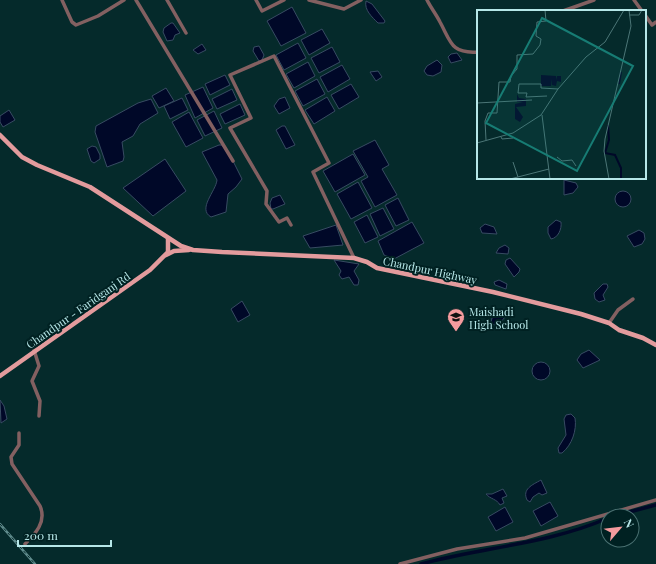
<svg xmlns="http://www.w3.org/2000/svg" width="656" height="564" viewBox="0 0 656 564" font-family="'Playfair Display',serif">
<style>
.water{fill:#000828;stroke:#374b62}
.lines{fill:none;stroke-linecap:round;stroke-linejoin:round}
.canal{stroke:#000828;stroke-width:3.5}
.minor{stroke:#836061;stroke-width:3.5}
.major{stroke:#e39b9d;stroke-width:4.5}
.rail-casing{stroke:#618d8e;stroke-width:2.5}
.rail{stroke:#002122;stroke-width:1;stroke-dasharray:3;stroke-linecap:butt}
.labels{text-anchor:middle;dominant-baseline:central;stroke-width:4;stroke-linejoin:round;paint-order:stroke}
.street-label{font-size:11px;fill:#b6e7e8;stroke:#002122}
.poi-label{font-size:11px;fill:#b6e7e8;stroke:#002122;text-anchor:start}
.inset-river{fill:none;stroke:#000828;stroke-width:2}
.inset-road{fill:none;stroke:#4c7677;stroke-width:1}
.view{fill:#177c74;fill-opacity:0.15;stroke:#177c74;stroke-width:2}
.inset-edge{fill:none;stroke:#b6e7e8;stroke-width:2}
</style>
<rect width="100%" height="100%" fill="#052a2b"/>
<!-- water -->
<g class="water">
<path d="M366,1l6,3 13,17 -1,2h-6c-6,-6 -14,-13 -12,-22z"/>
<path d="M292,7l14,26 -25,13 -14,-25z"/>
<path d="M171,23h2l7,10 -5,2 -2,5 -6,1 -4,-9 1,-4z"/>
<path d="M322,29l8,14 -21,12 -8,-15z"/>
<path d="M298,43l8,15 -22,12 -8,-15z"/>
<path d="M202,44l4,6 -8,4 -5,-4z"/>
<path d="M259,46l5,9 -2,5 -3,1 -6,-10 1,-4z"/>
<path d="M332,47l8,15 -21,11 -8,-15z"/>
<path d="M457,53l5,7 -11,3 -3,-6 3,-3z"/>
<path d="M437,60l5,5 -1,7 -8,4 -6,-1 -3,-4 3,-5z"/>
<path d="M308,62l7,14 -21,12 -8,-14z"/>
<path d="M342,65l8,14 -22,13 -8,-15z"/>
<path d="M378,71l4,6 -6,4 -6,-9z"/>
<path d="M225,75l5,10 -20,10 -5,-11z"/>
<path d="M317,79l8,15 -22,12 -8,-15z"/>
<path d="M351,84l8,13 -20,12 -8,-14z"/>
<path d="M203,87l10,21 -18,10 -10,-23z"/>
<path d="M166,88l8,13 -15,7 -7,-12z"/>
<path d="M232,89l5,11 -20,9 -5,-10z"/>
<path d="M285,97l5,11 -11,6 -5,-8 5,-7z"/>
<path d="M327,97l8,14 -21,13 -9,-14z"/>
<path d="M182,98l6,12 -18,9 -6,-13z"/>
<path d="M151,99l7,14 -18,11 -7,12 -11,6 2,15 -1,4 -16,6 -12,-35 1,-6 42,-23z"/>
<path d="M240,104l5,11 -20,9 -5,-10z"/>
<path d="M9,110l6,10 -12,7 -3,-5v-6z"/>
<path d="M214,111l8,17 -17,8 -8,-16z"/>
<path d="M189,112l14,26 -17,9 -14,-25z"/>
<path d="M282,126h3l10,19 -9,4 -10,-19z"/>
<path d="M375,140l14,25 -7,4 15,26 -22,12 -14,-26 7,-4 -15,-26z"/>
<path d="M219,145h3l11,16 9,18 -6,8 -8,7 -2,18 -15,5c-14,-8 5,-26 6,-37l-15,-28z"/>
<path d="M92,146l4,1 4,8v4l-6,4 -3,-2 -4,-12z"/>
<path d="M353,154l12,21 -30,17 -12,-21z"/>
<path d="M165,159l21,32 -33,25 -30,-28z"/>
<path d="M564,180l12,3 2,4 -5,6 -9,2z"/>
<path d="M358,182l14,26 -21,11 -14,-25z"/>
<circle cx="623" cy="199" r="8"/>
<path d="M280,195l5,9 -12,5h-2l-1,-6 2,-5z"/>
<path d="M398,198l11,22 -13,6 -11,-21z"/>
<path d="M383,208l11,21 -14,7 -10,-22z"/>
<path d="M367,215l11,22 -13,6 -11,-21z"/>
<path d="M556,220l5,2c1,7 -3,16 -10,17l-3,-6v-6z"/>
<path d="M412,222l12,21 -30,16 -10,-4 -6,-14z"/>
<path d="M485,224l9,3 3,7 -15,-1 -2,-5z"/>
<path d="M336,225l7,20 -33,3 -7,-12z"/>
<path d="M639,230l5,3 1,6 -3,5 -8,3 -7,-11z"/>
<path d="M505,245l4,3 -1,6 -12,-1 3,-5z"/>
<path d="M510,258l10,11 -1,3 -5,5 -9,-13 1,-4z"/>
<path d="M334,260l25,4 -5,7 5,9 -1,5h-4l-5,-8 -7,2 -3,-4 2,-4z"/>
<path d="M499,280l8,4 -1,5 -11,-4 -1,-3z"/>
<path d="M603,284h4l1,3 -5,8 2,5 -6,2 -4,-3 -1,-6z"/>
<path d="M242,301l8,14 -12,7 -7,-13z"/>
<path d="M498,314h5l2,3 -5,6 -6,2 -3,-3 1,-4z"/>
<path d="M589,350l11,10 -17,8 -6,-8 4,-6z"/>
<circle cx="541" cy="371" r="9"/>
<path d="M0,400l4,6 3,13 -6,4z"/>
<path d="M571,414l4,4c2,12 -3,27 -13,35h-3l-1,-5 8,-13 -2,-16 2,-4z"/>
<path d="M541,480l6,13 -5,2 -3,-2 -6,4 -3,5 -3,-2c-5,-11 5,-15 14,-20z"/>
<path d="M503,489l4,7 -5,2 2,5 -4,2c-3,-6 -10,-6 -14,-11h6z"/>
<path d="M550,502l8,14 -17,10 -8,-15z"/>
<path d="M505,507l8,15 -17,9 -8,-14z"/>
</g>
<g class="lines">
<!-- canal -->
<g class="canal">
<path d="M614,516l42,-11"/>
<path d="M421,564c62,-17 128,-20 187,-46"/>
</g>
<!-- minor -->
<g class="minor">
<path d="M62,0l10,22 4,3 22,-9 26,-16"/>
<path d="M136,0l97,161"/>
<path d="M167,0l19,33"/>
<path d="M256,0l6,11 22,-11"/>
<path d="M309,0l35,9 17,-9"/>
<path d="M427,0c4,8 9,14 13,22 11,20 11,32 38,30"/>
<path d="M634,0l8,11"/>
<path d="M563,11l31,-11"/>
<path d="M645,15l7,10 4,-3"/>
<path d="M291,225l-4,-7 -8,4 -13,-18 1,-13 -37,-63 21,-10 -21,-43 44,-19 55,107 -16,9 41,86"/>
<path d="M609,323l9,-13 15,-11"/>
<path d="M34,350l5,16 -7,15 8,20 -1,15"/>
<path d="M19,433v12l-8,12 1,7 28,42c7,16 -5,28 -15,38"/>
<path d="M400,564l57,-15 68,-11 131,-38"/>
</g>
<!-- major -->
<g class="major">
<path d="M0,135l22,22 15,8 53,22 91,59 12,4 29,2 132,6 13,4 10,6 116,24 88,22 28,9 10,7 24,8 13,7"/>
<path d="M166,255l8,-4 15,-1"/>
<path d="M0,376l150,-106 18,-18v-13"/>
</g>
<!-- rail casing -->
<g class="rail-casing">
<path id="rail" d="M0,524l35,40"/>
</g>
<!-- rail -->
<use href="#rail" class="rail"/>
</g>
<!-- icons -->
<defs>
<g id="school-pin" transform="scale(0.9)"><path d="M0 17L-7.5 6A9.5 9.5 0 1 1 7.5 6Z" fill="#f59b9e" stroke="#002122"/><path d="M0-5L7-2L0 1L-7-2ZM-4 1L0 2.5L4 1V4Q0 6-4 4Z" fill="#111"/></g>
</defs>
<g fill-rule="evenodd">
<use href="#school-pin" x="456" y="317"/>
</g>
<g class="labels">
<!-- street labels -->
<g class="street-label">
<text transform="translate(430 270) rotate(12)">Chandpur Highway</text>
<text transform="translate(78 310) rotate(-35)">Chandpur - Faridganj Rd</text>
</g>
<!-- poi labels -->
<g class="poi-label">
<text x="469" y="311">Maishadi<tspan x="469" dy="13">High School</tspan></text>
</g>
</g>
<!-- overview -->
<g transform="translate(477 10)">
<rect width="169" height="169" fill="#052a2b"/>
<path d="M64,65l15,1 1,4v-4h4v6l-4,-1 -1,5 -4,-1v-6l-1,7h-10zM40,84l2,4 7,1v7l-10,1 7,10 -3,5 -5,-3v-15l8,-2h-6z" fill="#000828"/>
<path class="inset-river" d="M142,74l2,-12M131,115l1,15 -4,13 10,2 6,13v11"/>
<path class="inset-road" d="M152,5h10l3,-5M70,86l-21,1 1,-4h-9l1,-9h22v4l17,1M0,93l55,-3M65,105l8,64M24,127l1,2 11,-1M9,130l-1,-19 3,-8h9l2,-31h11l1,-6 6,-7v-14l16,-1 7,-9 1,-6 -5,-3 1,-14 9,-1 -1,-11M0,133l36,-10 28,-18 17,-26 28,-32 19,-15 19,-32M80,147l5,4 10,-1 4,6M36,152l5,15M33,169l39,-10M132,169l-5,-28 1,-12 26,-113 -2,-16"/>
<path class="view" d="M65,8l91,48 -56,105 -91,-48z"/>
<rect width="169" height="169" class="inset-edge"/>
</g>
<!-- north arrow -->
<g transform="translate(620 528) rotate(62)"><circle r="19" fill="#002122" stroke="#497071"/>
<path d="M0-3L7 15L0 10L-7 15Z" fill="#f59b9e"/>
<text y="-6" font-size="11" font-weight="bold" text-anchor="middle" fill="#b6e7e8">N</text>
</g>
<!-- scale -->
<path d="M18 540v6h93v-6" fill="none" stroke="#b6e7e8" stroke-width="2"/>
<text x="24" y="540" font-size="12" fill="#b6e7e8" stroke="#002122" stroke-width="3" paint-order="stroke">200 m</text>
</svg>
